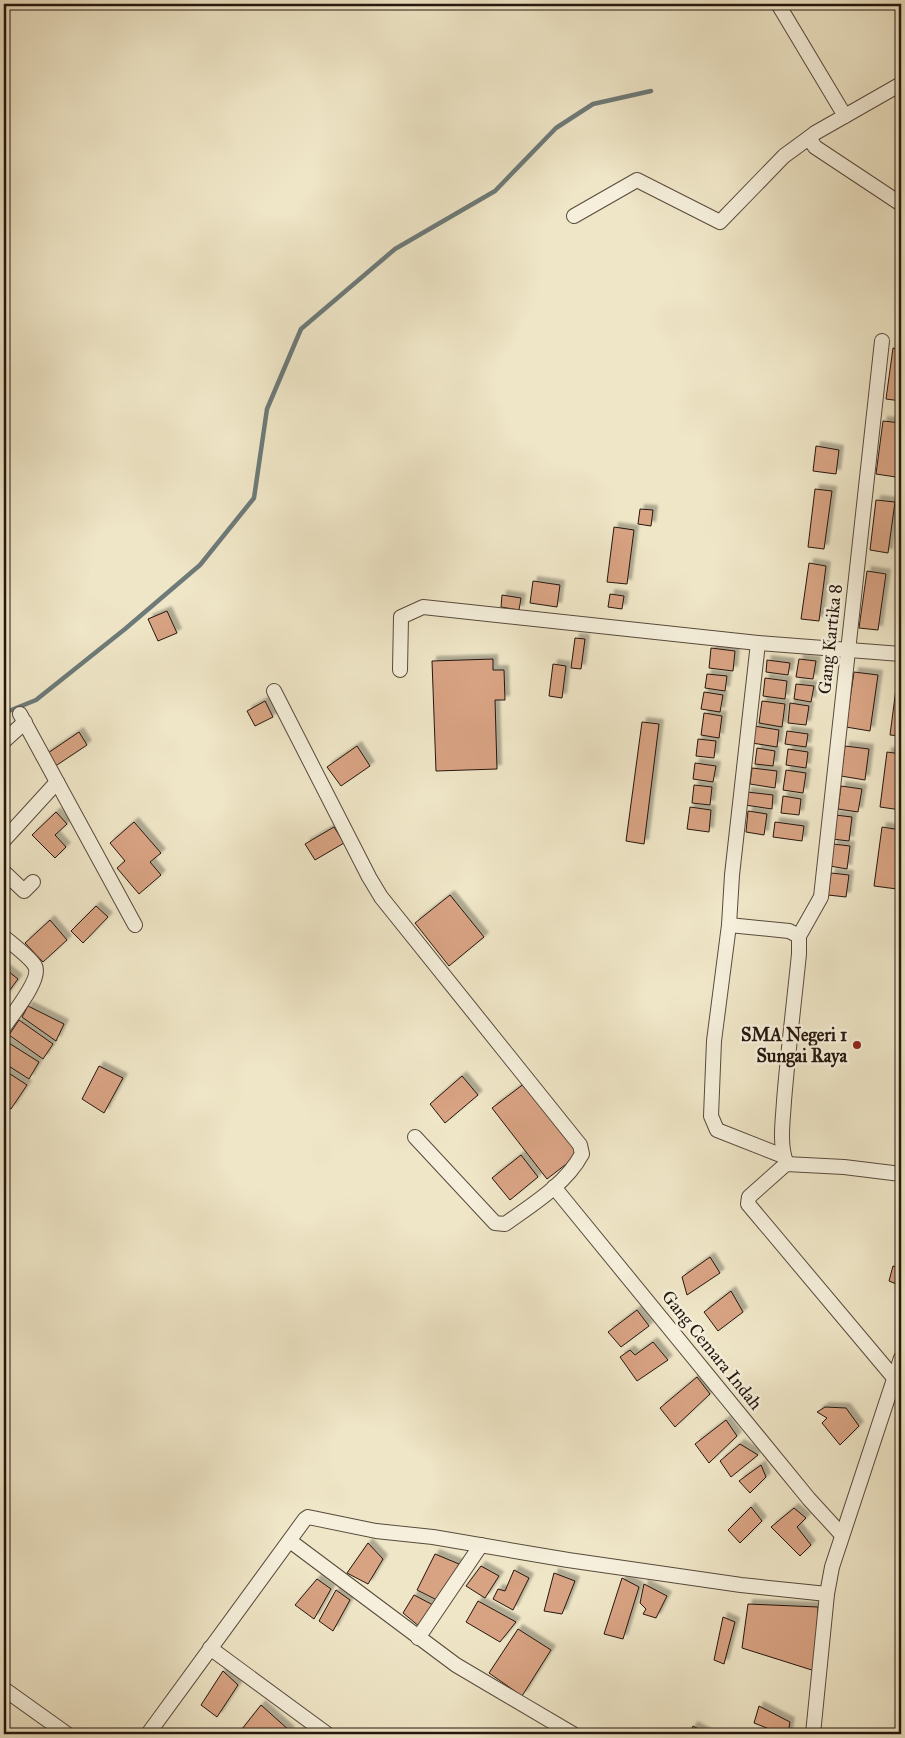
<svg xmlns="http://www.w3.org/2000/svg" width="905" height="1738" viewBox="0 0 905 1738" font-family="'IM FELL Great Primer',serif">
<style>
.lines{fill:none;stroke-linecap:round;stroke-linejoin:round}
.stream{stroke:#6d7a78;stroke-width:4.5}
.building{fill:#d8a383;stroke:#25160e;filter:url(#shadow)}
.street-casing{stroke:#584a3c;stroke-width:16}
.street{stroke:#f5efdb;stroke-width:14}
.poi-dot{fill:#8f2418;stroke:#f5efdb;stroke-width:2}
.labels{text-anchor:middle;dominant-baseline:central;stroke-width:5;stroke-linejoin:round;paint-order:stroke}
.street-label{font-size:18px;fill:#25160e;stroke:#f5efdb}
.poi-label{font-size:18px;font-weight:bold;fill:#25160e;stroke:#f5efdb;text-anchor:end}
</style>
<defs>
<filter id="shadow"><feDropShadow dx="4.5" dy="-4.5" stdDeviation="1" flood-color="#0004"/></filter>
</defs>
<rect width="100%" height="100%" fill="#efe6c7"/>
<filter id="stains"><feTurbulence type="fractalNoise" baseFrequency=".004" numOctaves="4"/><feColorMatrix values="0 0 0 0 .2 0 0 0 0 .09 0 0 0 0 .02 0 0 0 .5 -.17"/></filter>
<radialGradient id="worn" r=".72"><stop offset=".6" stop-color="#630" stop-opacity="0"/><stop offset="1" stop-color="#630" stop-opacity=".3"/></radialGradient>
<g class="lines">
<!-- stream -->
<path class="stream" d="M4,713l32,-13 89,-71 75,-64 54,-67 13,-89 34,-80 94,-80 100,-58 61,-63 37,-24 58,-13"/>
</g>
<!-- building -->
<g class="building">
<path d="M893,348l8,2v51l-15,-2z"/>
<path d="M883,421l18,2v13l-5,41 -20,-3z"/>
<path d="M816,446l23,4 -3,24 -23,-3z"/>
<path d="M815,489l17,2 -8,58 -16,-2z"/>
<path d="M876,500l19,2 -7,51 -18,-3z"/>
<path d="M640,509l13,1 -2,16 -13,-2z"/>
<path d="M614,527l20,3 -7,54 -20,-2z"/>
<path d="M809,563l17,3 -7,55 -18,-2z"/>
<path d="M867,571l19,3 -8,56 -19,-2z"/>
<path d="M533,581l27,4 -3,22 -27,-4z"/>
<path d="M610,594l14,2 -2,13 -14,-2z"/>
<path d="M502,595l19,3 -2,12 -18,-3z"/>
<path d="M167,611l10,22 -19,8 -10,-22z"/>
<path d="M575,638l10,1 -4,30 -10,-1z"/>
<path d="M711,648l24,3 -2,20 -24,-3z"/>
<path d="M493,659v11h11l1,30h-10l2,69 -61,2 -4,-110z"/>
<path d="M799,659l17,2 -3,18 -17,-2z"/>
<path d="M767,660l23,3 -2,12 -22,-3z"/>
<path d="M553,664l13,2 -4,32 -13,-2z"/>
<path d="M854,672l24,3 -8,56 -24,-4z"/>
<path d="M707,674l20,2 -2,15 -20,-3z"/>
<path d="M765,678l22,3 -2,18 -22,-3z"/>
<path d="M897,681h4v55l-11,-1z"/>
<path d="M796,684l18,2 -3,16 -17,-3z"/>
<path d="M704,692l19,3 -3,17 -19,-3z"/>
<path d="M265,701l8,16 -18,9 -8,-15z"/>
<path d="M762,701l23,3 -3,23 -23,-4z"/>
<path d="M790,703l19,3 -3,19 -18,-2z"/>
<path d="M704,713l18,3 -3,22 -18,-3z"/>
<path d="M642,722l17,2 -15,120 -18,-3z"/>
<path d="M754,726l25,4 -2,17 -25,-4z"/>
<path d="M787,731l21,3 -2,13 -21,-3z"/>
<path d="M79,732l8,13 -33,22 -9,-12z"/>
<path d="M698,739l18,2 -2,17 -18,-2z"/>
<path d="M357,746l13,20 -29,20 -14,-19z"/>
<path d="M845,746l24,3 -4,31 -24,-4z"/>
<path d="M757,748l18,3 -2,15 -18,-2z"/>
<path d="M788,749l20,3 -2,16 -20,-3z"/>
<path d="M887,752l14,2v56l-21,-3z"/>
<path d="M695,763l21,3 -3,16 -20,-3z"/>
<path d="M752,768l25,3 -2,17 -25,-4z"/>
<path d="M786,770l20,3 -3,20 -20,-3z"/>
<path d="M694,785l18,2 -2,18 -18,-2z"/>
<path d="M841,786l21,3 -4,23 -20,-3z"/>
<path d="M747,792l26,3 -1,14 -27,-4z"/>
<path d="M783,796l18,3 -2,16 -18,-2z"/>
<path d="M690,807l21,3 -2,22 -22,-3z"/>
<path d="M748,811l19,3 -3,21 -18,-3z"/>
<path d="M56,812l11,12 -12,11 11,12 -11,11 -23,-23z"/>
<path d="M835,815l17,2 -3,24 -17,-2z"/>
<path d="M134,822l27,31 -11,9 11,13 -22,19 -22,-26 8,-7 -15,-18z"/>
<path d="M775,822l29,4 -2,15 -29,-4z"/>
<path d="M334,827l10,16 -29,17 -10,-16z"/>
<path d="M882,827l19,3v29l-4,30 -23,-3z"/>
<path d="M833,844l17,2 -3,23 -17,-3z"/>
<path d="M831,873l18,2 -3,22 -18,-2z"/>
<path d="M450,895l34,42 -35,29 -34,-43z"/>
<path d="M96,906l12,11 -25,26 -12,-12z"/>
<path d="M50,920l17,20 -24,22 -18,-19z"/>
<path d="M4,968l14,11 -14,19z"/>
<path d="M28,1006l36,18 -8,17 -34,-24z"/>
<path d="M19,1020l34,24 -10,15 -34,-24z"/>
<path d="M4,1040l35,22 -10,17 -25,-16z"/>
<path d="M99,1066l24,12 -19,35 -22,-14z"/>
<path d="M4,1070l23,15 -16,24 -7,-5z"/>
<path d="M462,1076l16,19 -33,28 -15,-19z"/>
<path d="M525,1083l54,71 -32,25 -55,-71z"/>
<path d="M521,1155l17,22 -28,23 -18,-22z"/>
<path d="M710,1257l10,16 -33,22 -5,-18z"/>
<path d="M893,1266l8,3v17l-12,-5z"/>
<path d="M731,1291l12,21 -25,19 -14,-19z"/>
<path d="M637,1310l12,16 -28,21 -13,-15z"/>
<path d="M653,1342l15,18 -31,21 -17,-24 10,-7 5,5z"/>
<path d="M697,1377l13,17 -35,33 -15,-19z"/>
<path d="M825,1407l21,1 13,18 -19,19 -18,-22 5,-5 -10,-6z"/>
<path d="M726,1420l11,16 -28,27 -14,-19z"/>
<path d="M740,1444l18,11 -27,22 -11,-16z"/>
<path d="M761,1465l5,12 -16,16 -11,-12z"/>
<path d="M751,1507l11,14 -22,22 -12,-13z"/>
<path d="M794,1508l12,10 -9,9 14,18 -11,11 -29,-29z"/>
<path d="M368,1543l15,16 -15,25 -21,-11z"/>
<path d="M435,1554l24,10 -20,37 -22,-11z"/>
<path d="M481,1566l18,10 -14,22 -19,-12z"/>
<path d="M514,1570l15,8 -16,32 -20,-11 5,-10 7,2z"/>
<path d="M554,1573l21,8 -13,33 -18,-3z"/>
<path d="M622,1578l17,9 -16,52 -19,-5z"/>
<path d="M317,1579l14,10 -17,30 -19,-14z"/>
<path d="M644,1584l23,12 -11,22 -13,-4 3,-5 -6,-6z"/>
<path d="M336,1590l14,10 -17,31 -14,-10z"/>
<path d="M414,1595l21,11 -15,21 -17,-14z"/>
<path d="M478,1601l38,21 -16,20 -34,-20z"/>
<path d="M748,1604l70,3 -3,64 -73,-23z"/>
<path d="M723,1617l12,5 -11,42 -10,-4z"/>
<path d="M518,1629l33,21 -29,46 -33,-23z"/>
<path d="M223,1671l15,14 -21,32 -16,-12z"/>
<path d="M261,1705l29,26 -3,3h-49z"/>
<path d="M759,1706l31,16 -2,12h-6l-28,-11z"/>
<path d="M693,1726l15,8h-19z"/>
</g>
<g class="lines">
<!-- street casing -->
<g class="street-casing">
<g id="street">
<path d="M778,4l67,112"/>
<path d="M901,84l-86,49 -5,4 1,4 4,6 86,57"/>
<path d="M574,216l63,-36 83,42 64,-66 26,-19"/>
<path d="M400,670l1,-53 22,-10 335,36"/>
<path d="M274,691l95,186 12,20 199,248 2,9c-16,30 -50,51 -77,70l-10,-1 -80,-86"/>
<path d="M20,714l115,211"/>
<path d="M4,741l21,-19"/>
<path d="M4,840l53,-58"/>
<path d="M4,872l20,19 9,-9"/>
<path d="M729,925l60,6 10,5v18c-5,49 -11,98 -15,147 -1,19 -5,42 2,61"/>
<path d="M799,936l22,-39 61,-556"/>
<path d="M4,937c7,6 28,22 31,29 7,13 -23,49 -31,61"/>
<path d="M783,1156l-66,-26 -6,-14 3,-75 15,-116 3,-50 26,-232 143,11"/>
<path d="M554,1187l255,312 33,36"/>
<path d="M895,1379l-147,-175 1,-7 37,-33 58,3 57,7"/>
<path d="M290,1541l166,124 117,69"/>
<path d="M418,1638l63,-93"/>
<path d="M210,1648l117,86"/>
<path d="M4,1689l63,45"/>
<path d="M148,1734l157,-215 3,-2 68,14 57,6 135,23 173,25 86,9"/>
<path d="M813,1734l14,-140 5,-27 69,-209"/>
</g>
</g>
<!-- street -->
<use href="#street" class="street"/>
</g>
<!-- markers -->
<circle class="poi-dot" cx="857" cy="1045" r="5"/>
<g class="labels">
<!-- street labels -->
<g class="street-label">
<text transform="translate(830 639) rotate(-84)">Gang Kartika 8</text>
<text transform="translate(712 1350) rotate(51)">Gang Cemara Indah</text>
</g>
<!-- poi labels -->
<g class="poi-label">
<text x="847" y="1035">SMA Negeri 1<tspan x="847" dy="21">Sungai Raya</tspan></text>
</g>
</g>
<!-- margin -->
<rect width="905" height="1738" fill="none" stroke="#efe6c7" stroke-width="20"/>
<rect x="5" y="5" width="895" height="1728" fill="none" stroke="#25160e" stroke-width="2.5"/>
<rect x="10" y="10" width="885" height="1718" fill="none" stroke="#25160e"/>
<rect width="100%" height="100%" filter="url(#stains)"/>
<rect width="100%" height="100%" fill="url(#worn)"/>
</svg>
